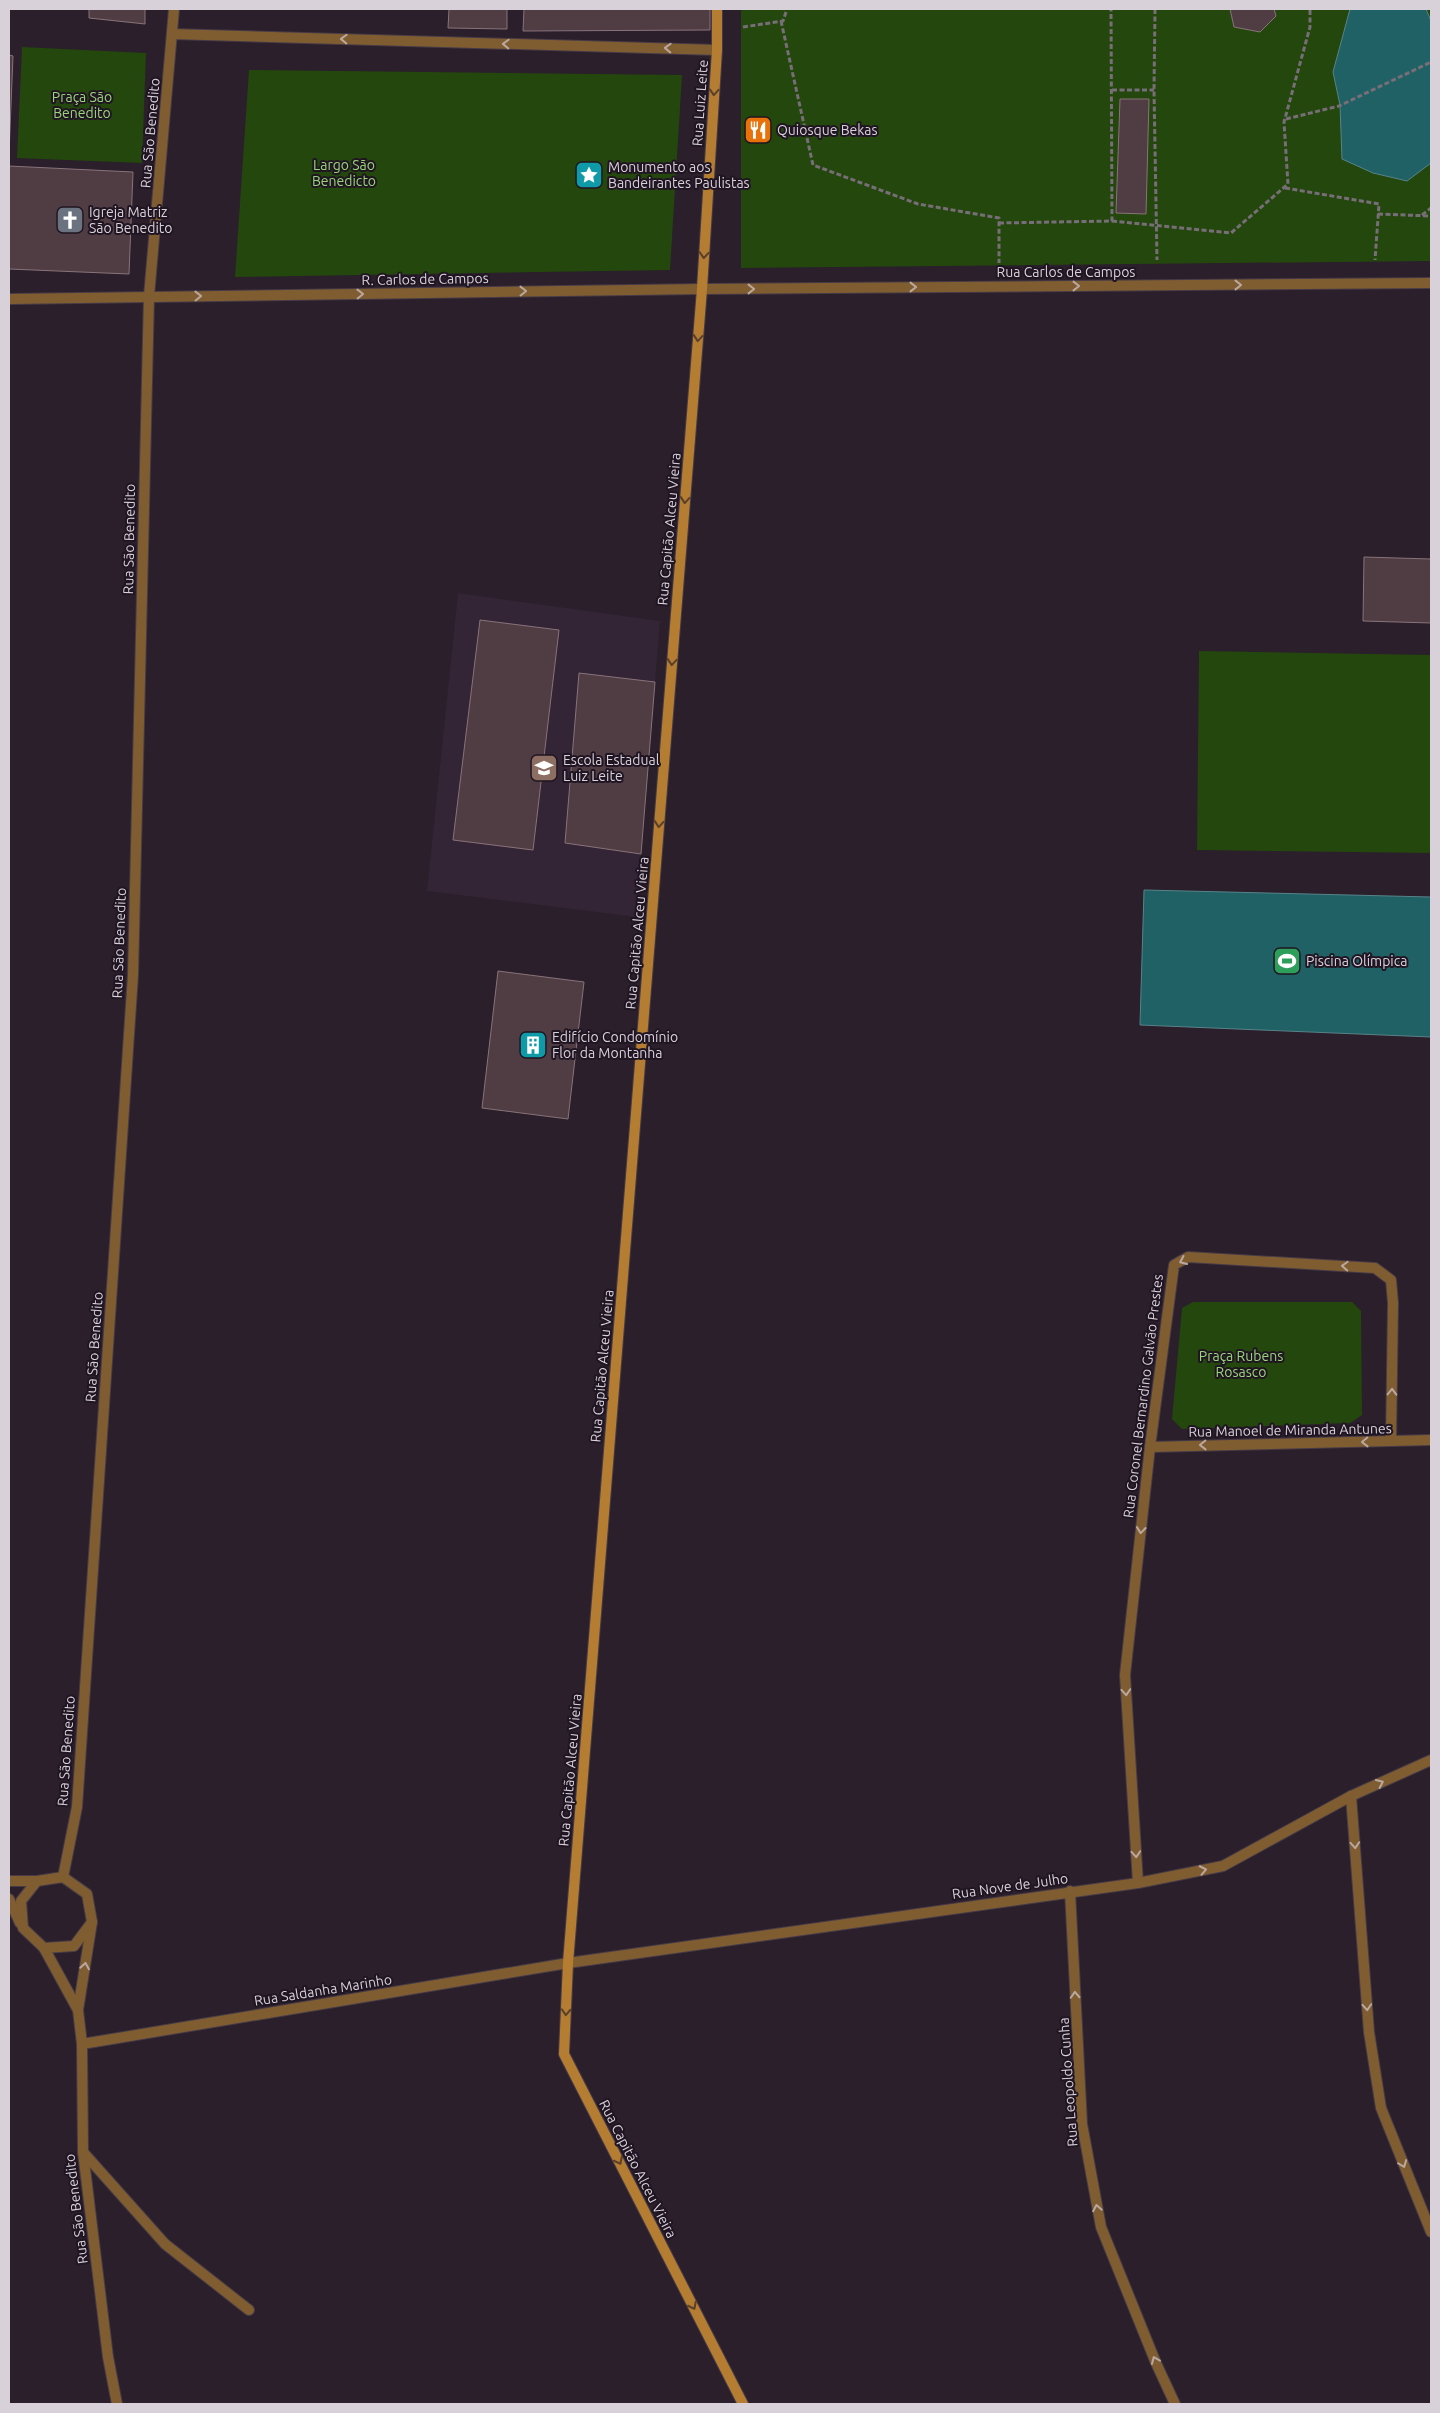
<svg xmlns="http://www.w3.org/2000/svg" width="1440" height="2413" viewBox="0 0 1440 2413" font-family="Ubuntu,sans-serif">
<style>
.built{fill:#332436}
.green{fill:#24470d}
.water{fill:#206166;stroke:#588389}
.building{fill:#503d43;stroke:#887379}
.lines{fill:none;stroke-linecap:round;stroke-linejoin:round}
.lane-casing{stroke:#463b47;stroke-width:12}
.street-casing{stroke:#463b47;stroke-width:12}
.secondary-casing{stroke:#463b47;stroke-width:12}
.path{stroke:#776e78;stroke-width:3;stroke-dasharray:5 2.5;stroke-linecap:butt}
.lane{stroke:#805d31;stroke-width:10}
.street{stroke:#805d31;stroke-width:10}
.secondary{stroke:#b47d31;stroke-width:10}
.oneway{stroke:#baa89f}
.oneway2{stroke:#5b3f28}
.labels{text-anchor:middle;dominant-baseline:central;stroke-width:4;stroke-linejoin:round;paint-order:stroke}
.park-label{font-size:14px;fill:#99d579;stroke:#201522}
.street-label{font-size:14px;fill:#d9d1da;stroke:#201522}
.poi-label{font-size:14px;fill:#d9d1da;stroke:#201522;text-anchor:start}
</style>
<rect width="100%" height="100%" fill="#2a1f2b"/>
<!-- built -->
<path class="built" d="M458,593l202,28 -24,296 -209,-26z"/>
<!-- green -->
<g class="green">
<path d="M741,9h690v252l-690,7z"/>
<path d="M22,47l124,6 -4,110 -125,-5z"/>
<path d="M249,70l433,5 -12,195 -435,7z"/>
<path d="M1199,651l232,4v198l-234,-3z"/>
<path d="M1193,1302h159l9,9 1,104 -12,8 -168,6 -10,-10 10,-111z"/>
</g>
<!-- water -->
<g class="water">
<path d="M1350,9h76l5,12v142l-24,18 -34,-8 -31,-14 -2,-54 -7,-33z"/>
<path d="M1144,890l287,7v140l-291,-12z"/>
</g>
<!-- building -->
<g class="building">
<path d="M89,9h56v15l-56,-6z"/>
<path d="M449,9h58v20l-59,-1z"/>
<path d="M524,9h186v21l-187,1z"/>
<path d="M1230,9h44l2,7 -16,16 -26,-5z"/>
<path d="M9,55l4,1 -4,98z"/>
<path d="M1120,99h29l-3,115 -30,-1z"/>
<path d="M9,166l124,6 -4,102 -120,-5z"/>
<path d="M1364,557l67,2v64l-68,-2z"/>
<path d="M480,620l79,10 -26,220 -80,-10z"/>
<path d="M579,673l76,9 -14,172 -76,-11z"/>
<path d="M498,971l86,11 -16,137 -86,-11z"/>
</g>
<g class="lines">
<!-- lane casing -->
<g class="lane-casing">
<path id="lane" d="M83,2152l82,92 84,66"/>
</g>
<!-- street casing -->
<g class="street-casing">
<g id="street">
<path d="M172,34l545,16"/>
<path d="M9,299l693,-10 729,-6"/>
<path d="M1150,1447l281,-7"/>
<path d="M1351,1796l18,236 12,76 50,124"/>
<path d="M63,1877l14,-70 56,-832 16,-679 25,-287"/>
<path d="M63,1877l24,17 5,28 -18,24 -30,2 -21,-20 -2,-27 16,-20z"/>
<path d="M9,1881h28"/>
<path d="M1138,1883l-13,-208 25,-228 24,-182 14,-8 187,11 16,12 2,23 -2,138"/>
<path d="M1070,1891l12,233 19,103 55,136 19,41"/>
<path d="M9,1899l11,24"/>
<path d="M92,1922l-14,88 4,34 1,108 25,205 9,47"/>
<path d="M44,1948l34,62"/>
<path d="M82,2044l486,-81 570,-80 85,-17 128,-70 80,-36"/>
</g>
</g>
<!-- secondary casing -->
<g class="secondary-casing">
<path id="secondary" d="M717,9v41l-15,239 -134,1674 -4,91 179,350"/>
</g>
<!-- path -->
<g class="path">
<path d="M1155,9l-1,81 3,170"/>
<path d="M781,21l32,144 105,39 81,14v45"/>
<path d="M743,27l40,-6 4,-12"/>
<path d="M1112,90h42"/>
<path d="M1286,119l53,-13 92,-44"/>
<path d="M1285,188l94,16 -4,56"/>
<path d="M1378,214l53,2"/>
<path d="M1422,215l9,-7"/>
<path d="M1112,221l119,12 57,-49 -4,-62 26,-95v-18"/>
<path d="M999,223l113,-2 -1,-212"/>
</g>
<!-- lane -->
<use href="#lane" class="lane"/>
<!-- street -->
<use href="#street" class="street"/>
<!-- secondary -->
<use href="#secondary" class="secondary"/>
</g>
<!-- one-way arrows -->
<defs><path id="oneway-chevron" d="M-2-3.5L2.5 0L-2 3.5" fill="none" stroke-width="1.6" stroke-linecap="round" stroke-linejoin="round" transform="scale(1.25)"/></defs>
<g class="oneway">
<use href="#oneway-chevron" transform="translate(344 39) rotate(-178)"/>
<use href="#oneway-chevron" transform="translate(506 44) rotate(-178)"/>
<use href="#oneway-chevron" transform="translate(668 48) rotate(-178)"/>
<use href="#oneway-chevron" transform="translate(1238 285)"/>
<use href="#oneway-chevron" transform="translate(1076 286)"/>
<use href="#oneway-chevron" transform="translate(913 287)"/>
<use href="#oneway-chevron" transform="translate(751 289)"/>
<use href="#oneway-chevron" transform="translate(523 291) rotate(-1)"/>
<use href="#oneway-chevron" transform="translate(360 294) rotate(-1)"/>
<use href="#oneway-chevron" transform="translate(198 296) rotate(-1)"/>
<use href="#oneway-chevron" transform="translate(1183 1261) rotate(156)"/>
<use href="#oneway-chevron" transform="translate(1345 1266) rotate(-177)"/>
<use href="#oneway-chevron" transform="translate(1392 1392) rotate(-89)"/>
<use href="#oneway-chevron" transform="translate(1365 1442) rotate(179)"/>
<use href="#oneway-chevron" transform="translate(1203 1445) rotate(179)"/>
<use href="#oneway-chevron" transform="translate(1141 1530) rotate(96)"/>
<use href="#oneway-chevron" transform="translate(1126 1692) rotate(86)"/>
<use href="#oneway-chevron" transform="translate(1380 1783) rotate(-25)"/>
<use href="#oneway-chevron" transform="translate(1355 1845) rotate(86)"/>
<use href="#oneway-chevron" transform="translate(1136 1854) rotate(86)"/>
<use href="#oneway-chevron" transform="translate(1203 1870) rotate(-12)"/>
<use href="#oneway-chevron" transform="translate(85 1966) rotate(-81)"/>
<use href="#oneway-chevron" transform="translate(1075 1995) rotate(-93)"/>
<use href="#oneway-chevron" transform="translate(1367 2007) rotate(86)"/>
<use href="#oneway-chevron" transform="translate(1403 2164) rotate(69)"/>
<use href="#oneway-chevron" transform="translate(1097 2208) rotate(-100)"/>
<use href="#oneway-chevron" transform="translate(1155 2360) rotate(-113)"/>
</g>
<g class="oneway2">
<use href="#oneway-chevron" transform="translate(714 92) rotate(94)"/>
<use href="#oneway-chevron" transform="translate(704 255) rotate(94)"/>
<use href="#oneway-chevron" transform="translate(698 338) rotate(95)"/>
<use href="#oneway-chevron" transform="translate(685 500) rotate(95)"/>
<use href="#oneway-chevron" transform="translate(672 662) rotate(95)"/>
<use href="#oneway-chevron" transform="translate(659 824) rotate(95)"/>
<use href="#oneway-chevron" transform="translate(566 2012) rotate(93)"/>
<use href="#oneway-chevron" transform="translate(619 2161) rotate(63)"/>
<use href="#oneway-chevron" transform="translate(693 2306) rotate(63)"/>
</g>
<!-- icons -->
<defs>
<g id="restaurant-square" transform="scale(1.4375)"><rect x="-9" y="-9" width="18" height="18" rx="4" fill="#e8710a" stroke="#201522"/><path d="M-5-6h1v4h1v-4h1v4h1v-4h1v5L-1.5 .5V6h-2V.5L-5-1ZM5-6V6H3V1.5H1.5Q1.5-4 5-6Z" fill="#fff"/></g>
<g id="sight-square" transform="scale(1.4375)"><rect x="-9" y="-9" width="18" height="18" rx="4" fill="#0f9aa8" stroke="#201522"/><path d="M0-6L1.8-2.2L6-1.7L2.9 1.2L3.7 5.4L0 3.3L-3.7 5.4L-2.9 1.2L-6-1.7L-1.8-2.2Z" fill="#fff"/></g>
<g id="church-square" transform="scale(1.4375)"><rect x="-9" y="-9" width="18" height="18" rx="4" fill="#6b7280" stroke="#201522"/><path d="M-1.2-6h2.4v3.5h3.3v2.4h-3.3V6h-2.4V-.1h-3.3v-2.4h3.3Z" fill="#fff"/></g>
<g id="school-square" transform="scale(1.4375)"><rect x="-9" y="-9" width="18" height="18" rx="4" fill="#8d6e63" stroke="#201522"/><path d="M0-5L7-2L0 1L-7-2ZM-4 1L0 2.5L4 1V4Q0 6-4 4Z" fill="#fff"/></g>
<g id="stadium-square" transform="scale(1.4375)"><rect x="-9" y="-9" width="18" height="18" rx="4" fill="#2e9e5b" stroke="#201522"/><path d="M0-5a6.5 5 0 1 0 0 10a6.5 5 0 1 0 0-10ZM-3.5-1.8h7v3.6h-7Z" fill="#fff"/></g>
<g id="building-square" transform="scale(1.4375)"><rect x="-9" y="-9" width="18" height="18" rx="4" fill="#0f9aa8" stroke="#201522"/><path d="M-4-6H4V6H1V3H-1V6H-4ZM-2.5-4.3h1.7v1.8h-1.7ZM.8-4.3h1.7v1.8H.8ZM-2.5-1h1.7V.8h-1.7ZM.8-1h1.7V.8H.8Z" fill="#fff"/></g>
</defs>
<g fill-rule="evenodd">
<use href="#restaurant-square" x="758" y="130"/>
<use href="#sight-square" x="589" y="175"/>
<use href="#church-square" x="70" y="220"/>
<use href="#school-square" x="544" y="768"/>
<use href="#stadium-square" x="1287" y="961"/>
<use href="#building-square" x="533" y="1045"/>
</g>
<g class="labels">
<!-- park labels -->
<g class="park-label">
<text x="82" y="97">Praça São<tspan x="82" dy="16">Benedito</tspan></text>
<text x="344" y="165">Largo São<tspan x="344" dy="16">Benedicto</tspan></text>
<text x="1241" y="1356">Praça Rubens<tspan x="1241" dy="16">Rosasco</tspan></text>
</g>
<!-- street labels -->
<g class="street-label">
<text transform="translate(700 103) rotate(-86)">Rua Luiz Leite</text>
<text transform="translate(150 133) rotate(-85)">Rua São Benedito</text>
<text x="1066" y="272">Rua Carlos de Campos</text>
<text transform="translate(425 279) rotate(-1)">R. Carlos de Campos</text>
<text transform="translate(669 529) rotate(-85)">Rua Capitão Alceu Vieira</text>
<text transform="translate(129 539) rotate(-89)">Rua São Benedito</text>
<text transform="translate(637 933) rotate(-85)">Rua Capitão Alceu Vieira</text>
<text transform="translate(119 943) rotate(-88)">Rua São Benedito</text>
<text transform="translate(94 1347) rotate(-86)">Rua São Benedito</text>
<text transform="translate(602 1366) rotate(-85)">Rua Capitão Alceu Vieira</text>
<text transform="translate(1143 1396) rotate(-83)">Rua Coronel Bernardino Galvão Prestes</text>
<text transform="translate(1290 1430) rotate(-1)">Rua Manoel de Miranda Antunes</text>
<text transform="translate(66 1751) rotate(-86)">Rua São Benedito</text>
<text transform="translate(570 1770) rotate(-85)">Rua Capitão Alceu Vieira</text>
<text transform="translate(1010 1886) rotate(-8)">Rua Nove de Julho</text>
<text transform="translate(323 1990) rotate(-9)">Rua Saldanha Marinho</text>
<text transform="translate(1068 2082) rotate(-94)">Rua Leopoldo Cunha</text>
<text transform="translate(638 2169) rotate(63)">Rua Capitão Alceu Vieira</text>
<text transform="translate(76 2209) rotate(-97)">Rua São Benedito</text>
</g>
<!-- poi labels -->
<g class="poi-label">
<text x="777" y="130">Quiosque Bekas</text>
<text x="608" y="167">Monumento aos<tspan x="608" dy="16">Bandeirantes Paulistas</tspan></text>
<text x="89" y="212">Igreja Matriz<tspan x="89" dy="16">São Benedito</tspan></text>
<text x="563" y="760">Escola Estadual<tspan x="563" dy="16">Luiz Leite</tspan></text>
<text x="1306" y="961">Piscina Olímpica</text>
<text x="552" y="1037">Edifício Condomínio<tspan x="552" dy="16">Flor da Montanha</tspan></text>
</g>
</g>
<!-- border -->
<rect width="1440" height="2413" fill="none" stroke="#d9d1da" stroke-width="20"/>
</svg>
